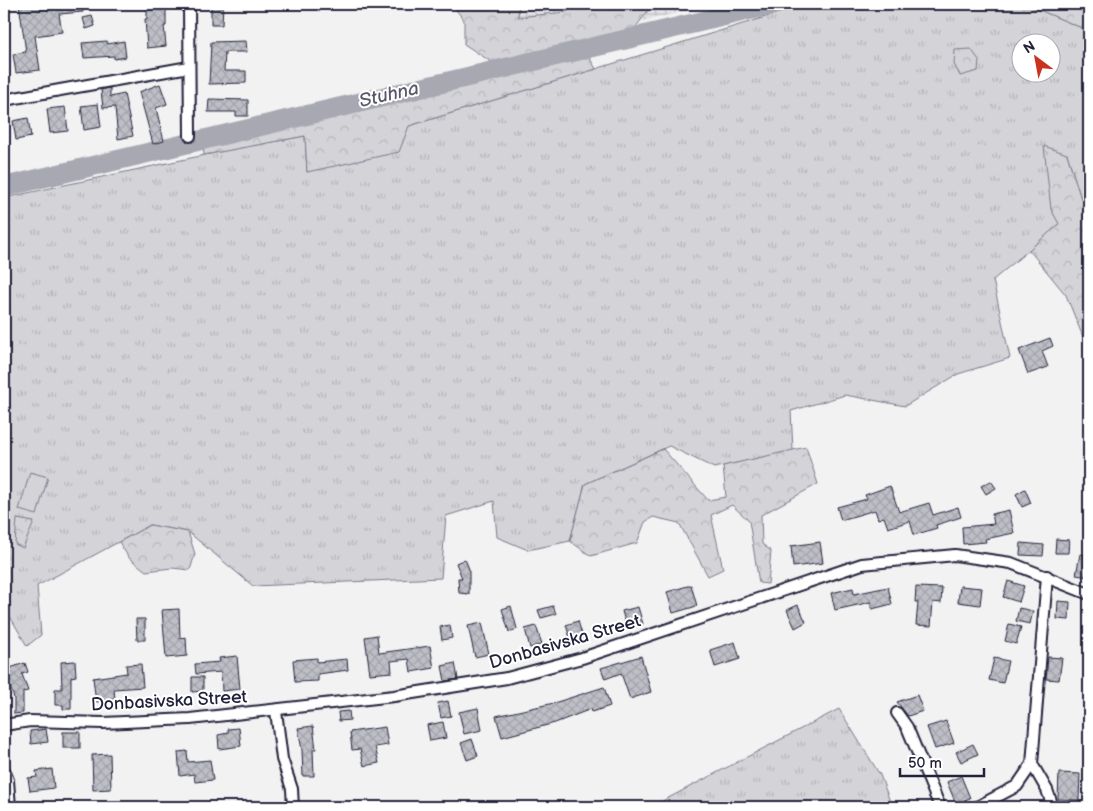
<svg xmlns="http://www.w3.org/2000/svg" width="1093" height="811" viewBox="0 0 1093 811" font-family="'Balsamiq Sans',sans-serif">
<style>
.industrial{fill:url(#industrial-grid)}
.grass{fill:url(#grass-tufts);stroke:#7a7a8a;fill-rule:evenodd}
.forest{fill:url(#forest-crowns);stroke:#7a7a8a}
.pitch{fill:#d3d3d8;stroke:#7a7a8a}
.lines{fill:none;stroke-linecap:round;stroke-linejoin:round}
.river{stroke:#a8a8b2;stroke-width:20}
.building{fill:url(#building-cross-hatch);stroke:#22223b}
.minor-casing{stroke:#22223b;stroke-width:14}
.minor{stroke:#fff;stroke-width:10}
.labels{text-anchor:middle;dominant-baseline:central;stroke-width:4;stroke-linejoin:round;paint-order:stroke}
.street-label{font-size:18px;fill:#22223b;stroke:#fff}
.water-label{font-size:19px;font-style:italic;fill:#58586b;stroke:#fff}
</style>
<defs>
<pattern id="industrial-grid" width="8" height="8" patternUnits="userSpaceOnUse" patternTransform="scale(1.25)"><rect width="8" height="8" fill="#e2e2e6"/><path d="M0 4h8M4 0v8" fill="none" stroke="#c2c2c6"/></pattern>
<pattern id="grass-tufts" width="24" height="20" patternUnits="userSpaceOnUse" patternTransform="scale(1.25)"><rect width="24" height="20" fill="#d3d3d8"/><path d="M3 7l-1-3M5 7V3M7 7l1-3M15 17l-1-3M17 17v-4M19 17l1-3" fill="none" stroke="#b5b5ba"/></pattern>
<pattern id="forest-crowns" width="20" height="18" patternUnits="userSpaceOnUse" patternTransform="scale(1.25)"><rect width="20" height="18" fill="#d3d3d8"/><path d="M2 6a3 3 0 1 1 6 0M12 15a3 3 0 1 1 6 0" fill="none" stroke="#b5b5ba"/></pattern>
<pattern id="building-cross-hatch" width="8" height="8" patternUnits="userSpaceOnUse" patternTransform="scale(1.25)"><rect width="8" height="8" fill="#bebec6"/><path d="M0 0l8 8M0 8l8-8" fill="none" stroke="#a3a3ab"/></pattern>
</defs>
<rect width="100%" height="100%" fill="#f2f2f3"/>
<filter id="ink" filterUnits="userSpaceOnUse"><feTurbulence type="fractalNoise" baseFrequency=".02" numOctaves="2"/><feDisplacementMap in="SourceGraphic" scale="10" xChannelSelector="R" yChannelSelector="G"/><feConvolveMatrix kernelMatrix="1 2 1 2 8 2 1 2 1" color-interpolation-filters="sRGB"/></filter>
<g filter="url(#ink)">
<!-- industrial -->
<path class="industrial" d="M505,4h211l-208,48z"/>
<!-- grass -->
<g class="grass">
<path d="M808,4h224l-2,2 59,25v158l-8,10 -14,-45 -16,55 9,15 -67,56 17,78 -52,16 -53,32 -60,-11 -54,16 2,40 -79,17 -45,-22 -84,38 -15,57 -42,9 -31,-13 -3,-36 -48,15 -5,62 -188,8 -65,-54 -38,-7 -113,61 4,49 -14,11 -23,-40v-408l224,-48 77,-14 2,36 102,-46zM1020,42h30v30h-30z"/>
<path d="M839,709l41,66 12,32h-241z"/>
</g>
<!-- forest -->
<g class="forest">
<path d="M426,4h93l-1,13 48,-5 14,-8h62l7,5 -16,22 -140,32 -29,-19v-24l-11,-14z"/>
<path d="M1032,4h57v27l-59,-25z"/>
<path d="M971,49l8,11 -1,11 -18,5 -6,-12 1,-14z"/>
<path d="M588,55l8,14 -187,57 -10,26 -92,20 -2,-36 -101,19 -1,-11 144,-29z"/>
<path d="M1044,146l23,8 14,45 8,-10v163l-23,-57 -37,-45 30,-26 -8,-15z"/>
<path d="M806,447l12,37 -57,31 1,29 9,7 -3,33 -9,-1 -10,-62 -17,-16 -21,10 12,54 -15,7 -29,-53 -26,-6 -8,5 -8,21 -46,13 -21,-15 15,-57 78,-35 45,51 18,-3 -3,-31z"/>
<path d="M17,519l17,3 -11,26 -8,-4z"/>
<path d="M150,525l38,7 7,22 -5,16 -18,-2 -26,3 -17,-13 -10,-16z"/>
</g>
<!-- pitch -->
<path class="pitch" d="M30,472l18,5 -11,38 -18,-5z"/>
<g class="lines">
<!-- river -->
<path class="river" d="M4,187l771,-183"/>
</g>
<!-- building -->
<g class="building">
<path d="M19,4h64v8l-24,2 3,18 -27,4 5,34 -24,3 -3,-19 13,-2z"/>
<path d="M147,4h19v22h-2l2,20 -19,2 -2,-29h2z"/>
<path d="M211,4h12l-1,21h-11z"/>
<path d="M92,16l3,10 -9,3 -3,-11z"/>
<path d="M107,41v3l17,-3 2,16 -12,2v-3l-30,2 -2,-15z"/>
<path d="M246,41l1,11h-22l-1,19h22v12l-37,1 2,-42z"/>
<path d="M160,84l7,20 -11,4 8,33 -11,3 -14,-52z"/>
<path d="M110,88v9l14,-3 9,42 -15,3 -3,-32 -12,1 -2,-18z"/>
<path d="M209,99l39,1v16h-12v-4h-28z"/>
<path d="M98,104l3,23 -17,3 -3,-24z"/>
<path d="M65,107l3,24 -18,2 -3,-24z"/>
<path d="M28,118l3,19 -15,3 -3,-19z"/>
<path d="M1050,338l3,8 -11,5 6,16 -20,7 -9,-24z"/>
<path d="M991,481l5,7 -10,6 -5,-8z"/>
<path d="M890,486l9,26 30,-9 4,12 25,-8 3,10 -25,8 1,3 -23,7 -4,-14 -22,7 -4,-11 -6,2 -3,-9 -34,10 -4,-13 30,-8 -2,-4z"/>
<path d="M1025,489l6,14 -9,4 -6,-13z"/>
<path d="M1009,510l5,23 -29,6 1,3 -23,2 -1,-17 32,-3 -2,-10z"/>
<path d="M1056,539l13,1 -1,13h-13z"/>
<path d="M820,542l3,21 -30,4 -2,-21z"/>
<path d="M1021,543l23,2 -1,11 -23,-1z"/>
<path d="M1080,554l9,2v21l-13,-2z"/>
<path d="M465,559l4,10v25l-10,-1 -1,-15h4l-6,-15z"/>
<path d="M1008,581l16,5 -5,16 -16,-5z"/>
<path d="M691,585l6,21 -24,7 -6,-21z"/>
<path d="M960,586l22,2 -2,17 -22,-3z"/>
<path d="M888,587l4,17 -20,5 -1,-7 -36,8 -4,-17 22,-5 1,6z"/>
<path d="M916,587l26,1 -1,15 -8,-1 -2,24 -15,-1 2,-23h-3z"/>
<path d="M1058,601l12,1 -1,18 -12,-1z"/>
<path d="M798,605l8,17 -11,6 -8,-18z"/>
<path d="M511,606l6,23 -8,3 -7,-23z"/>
<path d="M553,606l3,8 -15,4 -3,-8z"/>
<path d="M638,607l5,17 -16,5 -5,-18z"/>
<path d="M1019,608l14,3 -3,13 -14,-3z"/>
<path d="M179,609l1,29 6,-1 1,19 -21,2 -4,-48z"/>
<path d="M136,619h9v21h-8z"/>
<path d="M578,621l5,17 -12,3 -5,-16z"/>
<path d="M482,623l7,31 -14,3 -7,-31z"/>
<path d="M1009,624l12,3 -5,17 -11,-3z"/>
<path d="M450,625l2,13 -10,2 -2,-13z"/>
<path d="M536,626l6,18 -12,4 -5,-19z"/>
<path d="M377,635l2,18 51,-7 4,22 -23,4 -2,-13 -18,2 1,11 -22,2 -5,-37z"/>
<path d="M735,642l5,17 -25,8 -5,-17z"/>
<path d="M237,656l3,33 -18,2 -1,-19 -25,2 -1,-10 25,-2 -1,-4z"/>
<path d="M641,656l10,36 -21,7 -9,-26 -16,6 -4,-11z"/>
<path d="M1048,657l14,1 -3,22 -13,-1z"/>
<path d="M317,658v4l30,-3 1,11 -30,4v7l-23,1 -2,-22z"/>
<path d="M994,658l14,3 -5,22 -14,-3z"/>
<path d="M75,661l1,15 -5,1v32h-8v-4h-8v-16h7l-1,-27z"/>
<path d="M25,663l3,9 -6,2 6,17 -5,1v21l-9,1v-16l-10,-28z"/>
<path d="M455,663l3,16 -13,2 -3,-15z"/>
<path d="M141,664l2,23 -29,2 1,10 -19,3 -3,-24 34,-5 -1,-8z"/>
<path d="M192,677h11v14l-11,1z"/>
<path d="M604,687l6,19 -18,6 -1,-3 -36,14 -53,14 -6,-21 58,-13z"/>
<path d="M917,695l6,16 -15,5 -11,-14z"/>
<path d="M448,701l3,15 -10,2 -3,-15z"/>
<path d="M478,708l4,22 -18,4 -5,-22z"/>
<path d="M349,711l1,9 -11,1 -1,-9z"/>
<path d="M946,721l8,22 -19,6 -8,-22z"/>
<path d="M443,722l3,16 -16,3 -3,-16z"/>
<path d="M313,726l3,23h-3l1,27h-11l-1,-26 -4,-22z"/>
<path d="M385,727l3,18 -13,2 4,16 -15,3 -4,-17 -8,1 -2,-18z"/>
<path d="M239,728l2,18 -22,3 -1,-14 10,-2v-4z"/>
<path d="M46,729l2,13 -17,2 -1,-13z"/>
<rect x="63" y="732" width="17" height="16"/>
<path d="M472,739l6,17 -11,4 -6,-17z"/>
<path d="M973,744l5,10 -17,8 -5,-10z"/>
<path d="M187,751l1,11 22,-2 3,20 -18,2 -1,-8 -14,2 -2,-24z"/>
<path d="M110,754l1,35 -18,1 -1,-35z"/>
<path d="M52,769l2,19 -24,3 -2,-13 9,-1 -1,-6z"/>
<path d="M1059,773l21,1 -1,26 -21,-1z"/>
<path d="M961,776l9,22 -14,6 -9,-22z"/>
</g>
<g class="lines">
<!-- minor casing -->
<g class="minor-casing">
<g id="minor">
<path d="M189,4l1,132"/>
<path d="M4,100l185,-33"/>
<path d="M1047,576l-15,188 15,26 6,17"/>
<path d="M276,711l6,48 10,30 1,18"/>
<path d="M897,713l10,14 33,80"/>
<path d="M4,725l26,-4 73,2 87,-4 204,-23 113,-18 75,-20 280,-94 93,-9 56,8 78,31"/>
<path d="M4,770l4,10 2,27"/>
<path d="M977,807l40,-21 15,-22"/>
</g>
</g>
<!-- minor -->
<use href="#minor" class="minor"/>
</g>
</g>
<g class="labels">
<!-- street labels -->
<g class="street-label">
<text transform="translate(565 642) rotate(-16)">Donbasivska Street</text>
<text transform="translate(169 701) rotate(-3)">Donbasivska Street</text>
</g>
<!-- water labels -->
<g class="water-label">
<text transform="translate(389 95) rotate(-13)">Stuhna</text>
</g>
</g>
<!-- margin -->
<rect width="1093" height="811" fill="none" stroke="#fff" stroke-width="20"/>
<rect x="10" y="10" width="1073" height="791" fill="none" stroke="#22223b" stroke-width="2" filter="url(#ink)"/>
<!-- north arrow -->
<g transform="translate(1036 58) rotate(328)"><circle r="24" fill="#ffffff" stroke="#a7a7b1"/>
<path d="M0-4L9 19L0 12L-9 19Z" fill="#c8321e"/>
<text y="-8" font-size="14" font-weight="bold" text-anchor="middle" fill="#22223b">N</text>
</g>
<!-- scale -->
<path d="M900 768v8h84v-8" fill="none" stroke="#22223b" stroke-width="2.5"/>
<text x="908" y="768" font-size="15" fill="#22223b" stroke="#ffffff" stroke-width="4" paint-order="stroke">50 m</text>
</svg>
